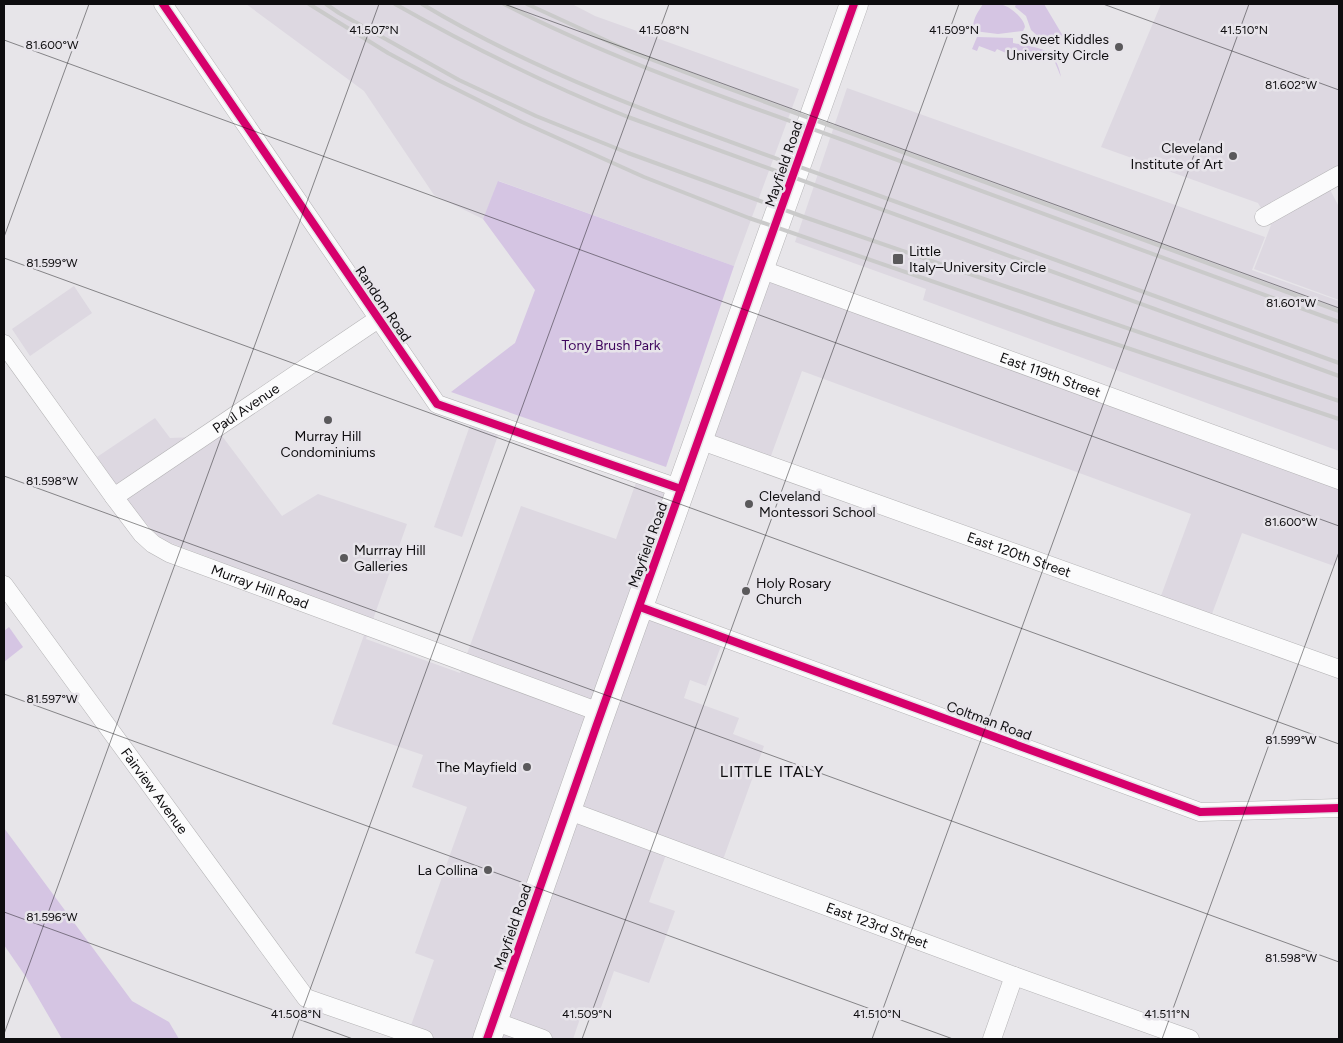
<svg xmlns="http://www.w3.org/2000/svg" width="1343" height="1043" viewBox="0 0 1343 1043" font-family="Figtree,sans-serif">
<style>
.built{fill:#ddd8e1}
.green{fill:#d5c5e3}
.lines{fill:none;stroke-linecap:round;stroke-linejoin:round}
.street-casing{stroke:#b4b3b5;stroke-width:19}
.primary-casing{stroke:#b4b3b5;stroke-width:29}
.street{stroke:#fbfbfc;stroke-width:18}
.primary{stroke:#fbfbfc;stroke-width:28}
.rail{stroke:#cacaca;stroke-width:4}
.cycleway-casing{stroke:#e7e4ea;stroke-width:11}
.cycleway{stroke:#d6006c;stroke-width:8}
.ticks{fill:none;stroke:#0e0d0f;stroke-width:1;stroke-opacity:0.45}
.poi-dot{fill:#5a595b;stroke:#e7e4ea;stroke-width:2}
.labels{text-anchor:middle;dominant-baseline:central;stroke-width:5;stroke-linejoin:round;paint-order:stroke}
.poi-label{font-size:14px;fill:#0e0d0f;stroke:#e7e4ea;text-anchor:end}
.street-label{font-size:14px;fill:#0e0d0f;stroke:#e7e4ea}
.park-label{font-size:14px;fill:#3e065c;stroke:#e7e4ea}
.quarter-label{font-size:16px;letter-spacing:1px;fill:#0e0d0f;stroke:#e7e4ea}
.ticks-label{font-size:12px;text-anchor:middle;fill:#0e0d0f;stroke:#e7e4ea;stroke-width:5;stroke-linejoin:round;paint-order:stroke}
</style>
<rect width="100%" height="100%" fill="#e7e5e9"/>
<!-- built -->
<g class="built">
<path d="M246,4h326l23,12 204,73 -65,177 -235,-85 -16,38 -49,-24 -70,-104z"/>
<path d="M1161,4h178v161l-17,9 17,33v93l-85,-31 17,-44 -13,-22 -157,-56z"/>
<path d="M847,88l418,149 -13,33 87,31v150l-416,-151 3,-11 -131,-47z"/>
<path d="M760,269l579,211v72l-5,14 -92,-33 -33,89 -51,-18 33,-90 -389,-143 -34,93 -69,-24z"/>
<path d="M74,286l18,27 -62,43 -18,-27z"/>
<path d="M473,417l28,10 -39,110 -28,-10z"/>
<path d="M155,418l15,20 52,-2 60,80 36,-22 89,30 -41,115 94,34 61,-167 95,33 23,-65 42,15 -41,117 84,32 -18,48 -16,-6 -6,18 55,20 -6,16 31,12 -44,122 -52,-19 -19,53 26,9 -26,72 -35,-12 -15,42 -15,-6 -11,32h-149l-16,-5 26,-74 -19,-7 52,-146 -55,-20 11,-32 -91,-31 31,-86 6,-20 -198,-75 -13,-7 -27,-29 -34,-50z"/>
</g>
<!-- green -->
<g class="green">
<path d="M983,4c5,0 11,-1 16,0 10,1 25,14 26,23l-2,4 -25,3 -24,-3c-3,-10 4,-19 9,-27z"/>
<path d="M1016,4h28l19,32 -3,2 1,4 -11,5 -19,-17 -5,-14 -11,-9z"/>
<path d="M977,37l36,1v5c25,5 43,4 48,34l-7,-17 -21,-8 -2,5 -15,-5 -1,5 -18,-8 -2,3 -16,-6 -2,5 -5,-2z"/>
<path d="M498,181l236,85 -68,201 -215,-75 64,-49 20,-53 -52,-71z"/>
<path d="M9,627l14,20 -19,15v-31z"/>
<path d="M4,828l128,173 37,21 10,17h-117l-36,-62 -22,-32z"/>
</g>
<g class="lines">
<!-- street casing -->
<g class="street-casing">
<g id="street">
<path d="M163,4l274,400 244,85"/>
<path d="M1264,217l75,-42"/>
<path id="s1" d="M760,269l579,211"/>
<path id="s2" d="M4,344l110,153 28,37 11,10 16,9 433,160"/>
<path id="s3" d="M699,440l640,229"/>
<path id="s4" d="M114,497l264,-178"/>
<path id="s5" d="M4,585l302,413 118,41"/>
<path d="M640,607l560,205 139,-4"/>
<path id="s6" d="M567,810l447,166 176,63"/>
<path d="M494,1021l49,18"/>
<path d="M992,1039l22,-63"/>
</g>
</g>
<!-- primary casing -->
<g class="primary-casing">
<path id="primary" d="M487,1039l109,-312 258,-723"/>
</g>
<!-- street -->
<use href="#street" class="street"/>
<!-- primary -->
<use href="#primary" class="primary"/>
<!-- rail -->
<g class="rail">
<path d="M309,4l79,49 52,28 82,41 122,55 105,41 304,105 286,96"/>
<path d="M326,4l13,9 120,67 77,36 92,37 176,64 535,184"/>
<path d="M395,4c76,43 153,81 233,113l711,259"/>
<path d="M422,4c128,77 273,125 414,176 168,61 335,122 503,183"/>
<path d="M504,4c112,58 232,97 350,140 162,60 323,119 485,178"/>
<path d="M527,4l102,47 87,33 623,227"/>
</g>
<!-- cycleway casing -->
<g class="cycleway-casing">
<g id="cycleway">
<path d="M163,4l274,400 244,85"/>
<path d="M640,607l560,205 139,-4"/>
<path d="M487,1039l109,-312 258,-723"/>
</g>
</g>
<!-- cycleway -->
<use href="#cycleway" class="cycleway"/>
</g>
<!-- ticks -->
<path class="ticks" d="M504,4l835,304M1103,4l236,86M4,40l1335,486M4,237l85,-233M4,258l1335,486M4,476l1335,486M4,694l949,345M4,912l349,127M4,1034l375,-1030M292,1039l377,-1035M582,1039l377,-1035M872,1039l377,-1035M1162,1039l177,-487"/>
<!-- markers -->
<g class="poi-dot">
<circle cx="1119" cy="47" r="5"/>
<circle cx="1233" cy="156" r="5"/>
<rect x="892" y="253" width="12" height="12" rx="2.5"/>
<circle cx="328" cy="420" r="5"/>
<circle cx="749" cy="504" r="5"/>
<circle cx="344" cy="558" r="5"/>
<circle cx="746" cy="591" r="5"/>
<circle cx="527" cy="767" r="5"/>
<circle cx="488" cy="870" r="5"/>
</g>
<g class="labels">
<!-- poi labels -->
<g class="poi-label">
<text x="1109" y="39">Sweet Kiddles<tspan x="1109" dy="16">University Circle</tspan></text>
<text x="1223" y="148">Cleveland<tspan x="1223" dy="16">Institute of Art</tspan></text>
<text x="909" y="251" text-anchor="start">Little<tspan x="909" dy="16">Italy–University Circle</tspan></text>
<text x="328" y="436" text-anchor="middle">Murray Hill<tspan x="328" dy="16">Condominiums</tspan></text>
<text x="759" y="496" text-anchor="start">Cleveland<tspan x="759" dy="16">Montessori School</tspan></text>
<text x="354" y="550" text-anchor="start">Murrray Hill<tspan x="354" dy="16">Galleries</tspan></text>
<text x="756" y="583" text-anchor="start">Holy Rosary<tspan x="756" dy="16">Church</tspan></text>
<text x="517" y="767">The Mayfield</text>
<text x="478" y="870">La Collina</text>
</g>
<!-- street labels -->
<g class="street-label">
<text transform="translate(784 164) rotate(-71)">Mayfield Road</text>
<text transform="translate(383 304) rotate(56)">Random Road</text>
<text stroke="none"><textPath href="#s1" startOffset="309">East 119th Street</textPath></text>
<text stroke="none"><textPath href="#s4" startOffset="159">Paul Avenue</textPath></text>
<text transform="translate(648 545) rotate(-70)">Mayfield Road</text>
<text stroke="none"><textPath href="#s3" startOffset="340">East 120th Street</textPath></text>
<text stroke="none"><textPath href="#s2" startOffset="365">Murray Hill Road</textPath></text>
<text transform="translate(989 721) rotate(20)">Coltman Road</text>
<text stroke="none"><textPath href="#s5" startOffset="255">Fairview Avenue</textPath></text>
<text stroke="none"><textPath href="#s6" startOffset="331">East 123rd Street</textPath></text>
<text transform="translate(513 927) rotate(-71)">Mayfield Road</text>
</g>
<!-- park labels -->
<g class="park-label">
<text x="611" y="345">Tony Brush Park</text>
</g>
<!-- quarter labels -->
<g class="quarter-label">
<text x="772" y="771">LITTLE ITALY</text>
</g>
</g>
<g class="ticks-label">
<text x="374" y="34">41.507°N</text>
<text x="664" y="34">41.508°N</text>
<text x="954" y="34">41.509°N</text>
<text x="1244" y="34">41.510°N</text>
<text x="52" y="49">81.600°W</text>
<text x="1291" y="89">81.602°W</text>
<text x="52" y="267">81.599°W</text>
<text x="1291" y="307">81.601°W</text>
<text x="52" y="485">81.598°W</text>
<text x="1291" y="526">81.600°W</text>
<text x="52" y="703">81.597°W</text>
<text x="1291" y="744">81.599°W</text>
<text x="52" y="921">81.596°W</text>
<text x="1291" y="962">81.598°W</text>
<text x="296" y="1018">41.508°N</text>
<text x="587" y="1018">41.509°N</text>
<text x="877" y="1018">41.510°N</text>
<text x="1167" y="1018">41.511°N</text>
</g>
<!-- border -->
<rect width="1343" height="1043" fill="none" stroke="#0e0d0f" stroke-width="10"/>
</svg>
